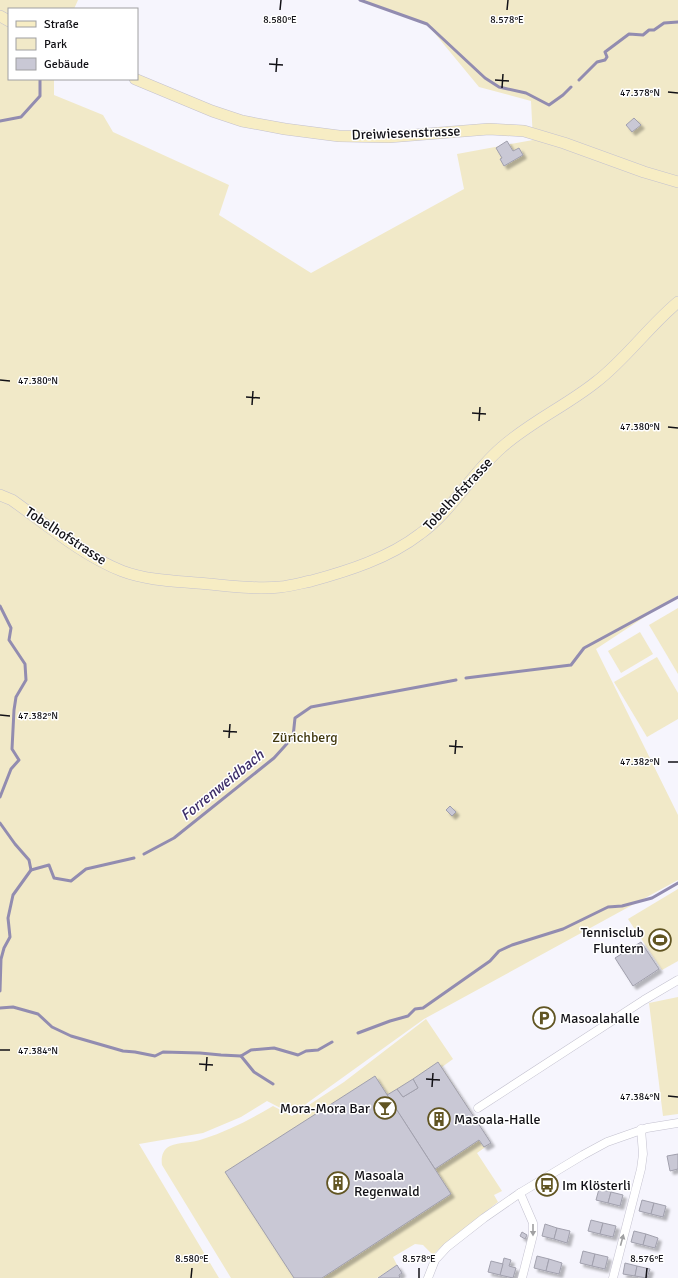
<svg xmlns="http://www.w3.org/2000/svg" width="678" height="1278" viewBox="0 0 678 1278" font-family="Signika,sans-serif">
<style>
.green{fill:#f1e9c8}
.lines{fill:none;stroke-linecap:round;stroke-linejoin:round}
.stream{stroke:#928cb0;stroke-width:3}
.building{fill:#c9c8d5;stroke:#a1a0ad;filter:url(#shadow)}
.street-casing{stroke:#c3c1cf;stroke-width:9}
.secondary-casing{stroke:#c3c1cf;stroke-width:12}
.street{stroke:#fff;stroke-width:8}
.secondary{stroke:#f7edc4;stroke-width:11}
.oneway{fill:#a0a0a2}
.ticks{fill:none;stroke:#121116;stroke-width:1.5}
.labels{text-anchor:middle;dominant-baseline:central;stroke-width:3;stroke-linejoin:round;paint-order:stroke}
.street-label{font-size:14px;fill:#121116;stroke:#fff}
.park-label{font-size:14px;fill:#40370d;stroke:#fff}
.poi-label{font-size:14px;fill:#121116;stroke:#fff;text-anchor:start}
.water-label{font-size:15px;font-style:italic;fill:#3d2e69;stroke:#fff}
.ticks-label{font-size:10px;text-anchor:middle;fill:#121116;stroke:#fff;stroke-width:3;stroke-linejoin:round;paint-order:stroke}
</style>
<defs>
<filter id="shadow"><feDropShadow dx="3.5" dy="3.5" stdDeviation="1" flood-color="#0004"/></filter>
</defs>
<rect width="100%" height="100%" fill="#f6f5fd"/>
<!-- green -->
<g class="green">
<path d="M0,0h78l-4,9h-65v70h45v16l49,20 10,17 116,53 -10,30 92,58 153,-84 -7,-35 76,-14 -2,-39 -52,-14 -52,-63 -67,-24h318v595l-82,54 82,166v65l-254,139 -132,95 -25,-13 -26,16 -38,16 -64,11 80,134h-219z"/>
<path d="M678,608v66l-29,-49z"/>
<path d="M640,632l13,22 -32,19 -13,-22z"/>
<path d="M657,657l21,36v26l-31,18 -33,-55z"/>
<path d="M678,889v72l-16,9 -34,-51z"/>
<path d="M678,997v117l-15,2 -14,-113z"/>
<path d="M426,1019l27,40 -11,8 49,76 -14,10 25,38 -8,4 4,7 -57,45 -8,8 -10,-10 -8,-1 -22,13 4,8 -20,13h-146l-69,-113c-1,-7 0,-15 8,-19 9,-4 23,-3 33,-7 25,-8 48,-20 70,-33l19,10 52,-34z"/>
</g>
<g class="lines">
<!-- stream -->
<g class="stream">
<path d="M360,0l67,24 58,54 14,9 27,6 23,12 14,-10 8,-8"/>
<path d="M579,80l18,-18 8,-2 2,-3 -2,-5 24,-18 14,1 6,-5h5l10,-7 14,-1"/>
<path d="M0,121l21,-4 19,-21v-17"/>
<path d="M0,606l11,22 -2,12 16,24 1,16 -10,17 -2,13 -2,39 7,11 -8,9 -11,28"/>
<path d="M466,678l105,-13 13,-17 94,-51"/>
<path d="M0,823l15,21 14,16 2,10 -18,25 -5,23 2,19 -6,11 -3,11 -1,32"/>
<path d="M144,854l30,-16 100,-80 19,-21 2,-19 16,-11 145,-27"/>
<path d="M31,870l18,-5 5,13 17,3 15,-12 48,-11"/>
<path d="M0,1008l13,-1 25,7 14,13 19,9 52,15 12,1 20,4 8,-4 37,1 21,2 20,1 10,-6 23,-2 24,7 8,-4 12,-1 14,-8"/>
<path d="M358,1033l32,-12 18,-5 7,-7 8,-1 67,-47 9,-10 13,-6 51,-16 45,-22 14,-1 30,-8 26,-15"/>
<path d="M241,1056l13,16 19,12"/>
</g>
</g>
<!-- building -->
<g class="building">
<path d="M634,118l7,7 -9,7 -6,-7z"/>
<path d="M507,141l6,10 6,-3 4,7 -19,11 -4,-7 2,-1 -6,-10z"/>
<path d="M450,806l6,6 -4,4 -6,-6z"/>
<path d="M641,942l18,27 -26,17 -18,-28z"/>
<path d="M438,1062l53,81 -7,4 -5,-7 -44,29 -48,-74 10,-6 6,8 15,-9 -5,-9z"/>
<path d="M375,1076l76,118 -129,84h-28l-69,-106z"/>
<path d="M413,1079l5,9 -15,9 -6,-8z"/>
<path d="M678,1154v15l-8,2 -3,-15z"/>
<path d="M599,1189l12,3 -3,11 -12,-3z"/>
<path d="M611,1192l12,3 -3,11 -12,-3z"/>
<path d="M642,1200l12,3 -3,11 -12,-3z"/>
<path d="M654,1203l12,3 -3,11 -12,-3z"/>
<path d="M591,1220l12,3 -3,11 -12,-3z"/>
<path d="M603,1223l13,3 -3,11 -13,-3z"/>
<path d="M545,1224l12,4 -3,11 -12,-3z"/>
<path d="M557,1228l13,3 -3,12 -13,-4z"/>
<path d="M634,1231l12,3 -3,11 -12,-3z"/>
<path d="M522,1232l5,3 -2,4 -5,-3z"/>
<path d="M646,1234l12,4 -3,10 -12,-3z"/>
<path d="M583,1251l12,3 -3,12 -12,-3z"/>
<path d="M595,1254l13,3 -3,12 -13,-3z"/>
<path d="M537,1256l12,3 -3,12 -12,-3z"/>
<path d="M504,1258l7,2 -2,6 7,2 -3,10 -13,-3z"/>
<path d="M549,1259l13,4 -3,11 -13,-3z"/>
<path d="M491,1261l12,3 -3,11 -12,-3z"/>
<path d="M625,1263l12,3 -2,10 -12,-2z"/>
<path d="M397,1265l5,8 -3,2 1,3h-22z"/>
<path d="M637,1266l13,3 -3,9 -12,-2z"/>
</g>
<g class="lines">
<!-- street casing -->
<g class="street-casing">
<g id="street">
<path d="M478,1108l166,-108 34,-20"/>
<path d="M520,1193l13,30v12l-11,43"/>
<path d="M428,1278l7,-18 12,-13 37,-29 36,-25 63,-38 24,-13 40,-14 31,-5"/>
<path d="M613,1278l28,-109 2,-15 -2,-25"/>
</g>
</g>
<!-- secondary casing -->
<g class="secondary-casing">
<g id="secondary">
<path d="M0,16l9,5"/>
<path d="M135,79l77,32 30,10 43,8 54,7 50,1 100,-8 35,2 40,12 80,29 34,10"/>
<path d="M0,495l12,5c35,25 70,55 110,71 24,9 50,10 75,12 27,2 56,7 83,4 10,-1 21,-4 31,-6 37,-10 78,-23 109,-47 32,-23 51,-60 81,-86 29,-26 65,-42 95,-66 30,-23 52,-55 82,-80"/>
</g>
</g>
<!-- street -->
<use href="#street" class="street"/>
<!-- secondary -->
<use href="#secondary" class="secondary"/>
</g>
<!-- one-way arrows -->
<defs><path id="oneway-solid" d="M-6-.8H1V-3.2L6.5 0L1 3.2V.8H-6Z"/></defs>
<g class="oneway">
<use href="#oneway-solid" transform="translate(533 1230) rotate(90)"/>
<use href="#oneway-solid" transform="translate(622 1240) rotate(-75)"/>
</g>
<!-- ticks -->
<path class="ticks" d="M280,10l1,-10M507,10l1,-10M269,64l14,1M276,72l1,-14M495,80l14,1M502,88l1,-14M668,92l10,1M0,380l10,1M246,397l14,1M252,405l1,-14M472,413l14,1M479,421l1,-14M668,427l10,1M0,715l10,1M223,731l14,1M229,738l1,-14M449,746l14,1M455,754l1,-14M668,762h10M0,1050h10M199,1064l14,1M206,1071l1,-14M426,1079l14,1M432,1087l1,-14M668,1096l10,1M191,1278l1,-10M419,1278v-10M646,1278l1,-10"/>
<!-- icons -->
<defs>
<g id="stadium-ring" transform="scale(1.15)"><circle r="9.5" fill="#fff" stroke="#615522" stroke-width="1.5"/><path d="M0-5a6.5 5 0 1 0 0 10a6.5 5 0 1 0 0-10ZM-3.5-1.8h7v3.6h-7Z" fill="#615522"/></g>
<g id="parking-ring" transform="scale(1.15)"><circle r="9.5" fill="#fff" stroke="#615522" stroke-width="1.5"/><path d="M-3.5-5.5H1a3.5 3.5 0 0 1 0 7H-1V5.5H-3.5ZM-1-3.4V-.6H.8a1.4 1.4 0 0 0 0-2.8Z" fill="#615522"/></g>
<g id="bar-ring" transform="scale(1.15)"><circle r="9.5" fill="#fff" stroke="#615522" stroke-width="1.5"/><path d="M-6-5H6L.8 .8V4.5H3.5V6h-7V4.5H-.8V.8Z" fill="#615522"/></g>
<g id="building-ring" transform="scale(1.15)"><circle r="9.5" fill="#fff" stroke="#615522" stroke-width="1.5"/><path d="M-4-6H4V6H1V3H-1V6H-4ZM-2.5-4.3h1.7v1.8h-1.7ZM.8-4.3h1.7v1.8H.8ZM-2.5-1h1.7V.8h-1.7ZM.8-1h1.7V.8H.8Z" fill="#615522"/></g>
<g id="bus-ring" transform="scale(1.15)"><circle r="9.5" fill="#fff" stroke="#615522" stroke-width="1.5"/><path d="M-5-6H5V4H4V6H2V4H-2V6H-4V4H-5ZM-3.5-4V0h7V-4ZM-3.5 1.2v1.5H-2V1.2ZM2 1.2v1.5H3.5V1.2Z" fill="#615522"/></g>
</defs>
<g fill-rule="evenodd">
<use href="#stadium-ring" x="660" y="940"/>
<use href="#parking-ring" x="544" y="1018"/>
<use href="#bar-ring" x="385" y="1108"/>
<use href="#building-ring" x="439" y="1119"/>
<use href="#building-ring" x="338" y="1183"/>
<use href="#bus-ring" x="547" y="1185"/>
</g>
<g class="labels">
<!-- street labels -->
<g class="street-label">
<text transform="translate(406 133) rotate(-2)">Dreiwiesenstrasse</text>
<text transform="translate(458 494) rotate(-47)">Tobelhofstrasse</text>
<text transform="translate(66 536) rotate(33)">Tobelhofstrasse</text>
</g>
<!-- park labels -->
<g class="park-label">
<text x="305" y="737">Zürichberg</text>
</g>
<!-- poi labels -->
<g class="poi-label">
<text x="644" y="932" text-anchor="end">Tennisclub<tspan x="644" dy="16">Fluntern</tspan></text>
<text x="560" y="1018">Masoalahalle</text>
<text x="370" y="1108" text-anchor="end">Mora-Mora Bar</text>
<text x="454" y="1119">Masoala-Halle</text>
<text x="354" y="1175">Masoala<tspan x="354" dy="16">Regenwald</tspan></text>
<text x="562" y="1185">Im Klösterli</text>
</g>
<!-- water labels -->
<g class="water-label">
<text transform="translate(222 785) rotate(-39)">Forrenweidbach</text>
</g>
</g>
<g class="ticks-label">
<text x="280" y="23">8.580°E</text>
<text x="507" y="23">8.578°E</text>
<text x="640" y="96">47.378°N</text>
<text x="38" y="384">47.380°N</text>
<text x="640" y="430">47.380°N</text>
<text x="38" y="719">47.382°N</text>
<text x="640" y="765">47.382°N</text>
<text x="38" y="1054">47.384°N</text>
<text x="640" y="1100">47.384°N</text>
<text x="192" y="1262">8.580°E</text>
<text x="419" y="1262">8.578°E</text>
<text x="647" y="1262">8.576°E</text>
</g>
<!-- legend -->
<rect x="8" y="8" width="130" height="72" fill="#ffffff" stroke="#a0a0a2"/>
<rect x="16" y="21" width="20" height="6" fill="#f7edc4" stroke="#a0a0a2"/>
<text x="44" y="28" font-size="12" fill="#121116">Straße</text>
<rect x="16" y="38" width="20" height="12" fill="#f1e9c8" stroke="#a0a0a2"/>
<text x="44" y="48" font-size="12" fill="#121116">Park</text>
<rect x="16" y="58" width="20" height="12" fill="#c9c8d5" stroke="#a0a0a2"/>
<text x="44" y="68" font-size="12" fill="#121116">Gebäude</text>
</svg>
